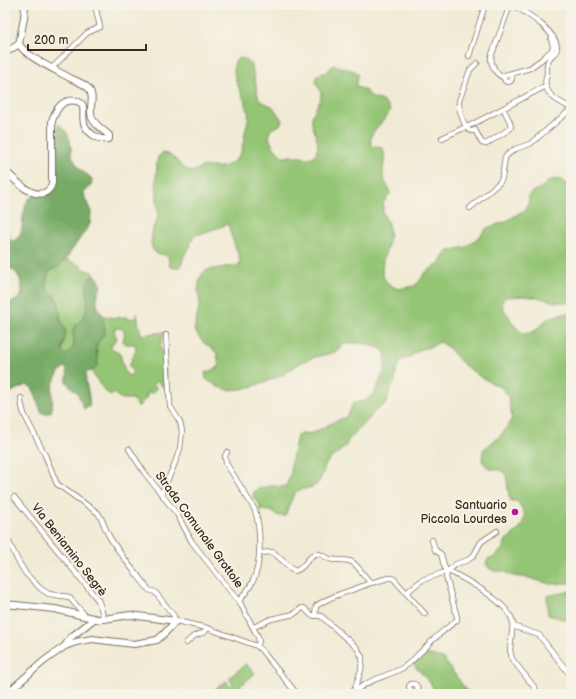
<svg xmlns="http://www.w3.org/2000/svg" width="576" height="699" viewBox="0 0 576 699" font-family="'Balsamiq Sans',sans-serif">
<style>
.green{fill:#94c575;stroke:#68784a;fill-rule:evenodd}
.forest{fill:#7a6;stroke:#596a42}
.lines{fill:none;stroke-linecap:round;stroke-linejoin:round}
.street-casing{stroke:#7b6e5e;stroke-width:6}
.secondary-casing{stroke:#7b6e5e;stroke-width:8}
.street{stroke:#fff;stroke-width:4.5}
.secondary{stroke:#fff;stroke-width:6}
.poi-dot{fill:#b5179e;stroke:#f7f3e8;stroke-width:1.5}
.labels{text-anchor:middle;dominant-baseline:central;stroke-width:4;stroke-linejoin:round;paint-order:stroke}
.poi-label{font-size:12px;fill:#3b2a1e;stroke:#f7f3e8;text-anchor:end}
.street-label{font-size:12px;fill:#3b2a1e;stroke:#f7f3e8}
</style>
<rect width="100%" height="100%" fill="#f7f3e8"/>
<filter id="ink" filterUnits="userSpaceOnUse"><feTurbulence type="fractalNoise" baseFrequency=".025" numOctaves="2"/><feDisplacementMap in="SourceGraphic" scale="8" xChannelSelector="R" yChannelSelector="G"/><feConvolveMatrix kernelMatrix="1 2 1 2 8 2 1 2 1" color-interpolation-filters="sRGB"/></filter>
<filter id="wash" filterUnits="userSpaceOnUse"><feTurbulence type="fractalNoise" baseFrequency=".012" numOctaves="4" result="noise"/><feDisplacementMap in="SourceGraphic" scale="16" xChannelSelector="R" yChannelSelector="G"/><feGaussianBlur stdDeviation="0.9" result="paint"/><feColorMatrix in="noise" values="0 0 0 0 0 0 0 0 0 0 0 0 0 0 0 0 0 1.4 0 .05"/><feComposite in="paint" operator="in"/></filter>
<g filter="url(#wash)">
<rect width="100%" height="100%" fill="#f1ebd5"/>
<!-- green -->
<g class="green">
<path d="M239,58c7,1 10,3 13,9l7,33 14,7 9,13 -2,5 -5,2 -5,3c-2,9 1,14 7,21 2,2 5,6 8,6 2,0 6,-2 9,-1 7,0 17,6 22,-3 5,-9 -2,-21 -4,-30 -2,-11 9,-19 9,-28 0,-9 -8,-8 -4,-20l10,-3 6,-7 22,6 3,4 -2,11 10,5 7,7 10,3 7,9c-4,13 -26,22 -17,37l10,1c3,9 0,17 0,26 0,7 6,12 7,20l-7,9v10l5,11 2,11 -2,10 -5,15 -1,10 1,6 5,8 10,5 16,-3 5,-4 6,-9 14,-10 6,-9 4,-3 17,-4 14,-11 7,-8 18,-6 21,-13 3,-8v-6c4,-6 8,-4 13,-8 2,-1 3,-3 5,-5 8,-5 16,-3 23,4l1,117 -16,-1 -14,-4 -17,-2 -18,1 -4,4c1,10 3,9 8,17 5,10 13,21 26,12 4,-3 7,-8 11,-11 6,-4 17,-5 24,-6v270l-21,1 -21,-6 -16,-2 -9,-5h-10l-5,-3 -3,-4 2,-5 5,-1 9,-8 4,-10 13,-10 5,-10 1,-5 -5,-10 -4,-4h-5l-2,-5 -3,-22 -6,-4 -11,-1 -7,-8 1,-11 17,-14 7,-8 5,-10 -4,-22 -6,-8 -20,-10 -18,-13 -15,-17 -9,-6 -10,5 -11,3 -9,7 -9,3 -5,10 -1,11 -5,9 -3,11 -3,4 -9,5 -6,9 -10,9 -11,13 -2,5 -17,14 -3,4 -6,16 -3,4 -5,3 -16,4 -3,5 -8,20h-6l-8,-5 -11,-1v-5l-7,-8 1,-6c5,-3 16,-6 22,-5 4,1 6,1 10,0l5,-13v-10l6,-27 5,-2 11,-1 23,-12 10,-4 4,-5 1,-5 3,-4 11,-2 9,-7 11,-25v-16l-3,-4 -15,-5 -13,-1 -11,1 -8,8 -23,6 -10,4 -18,12 -11,5 -22,8 -11,2 -11,1 -11,-3 -12,-8 -1,-6 14,-6 -2,-14 -15,-12 -8,-11 6,-27 -2,-12 1,-8 1,-5 3,-5 4,-3 32,-5 1,-6 -10,-27 -2,-8 -28,10 -6,1 -3,7 -1,5 -6,9 -3,10 -5,2 -6,-1 -2,-11 -6,-2h-5l-4,-4 -2,-6 1,-11 1,-5 5,-10 -2,-39 1,-17 1,-5 4,-4c15,0 16,16 30,19 4,-2 7,-4 11,-5 1,-1 5,0 6,0 9,0 16,1 24,-5 9,-7 9,-13 11,-24 1,-9 6,-19 4,-27 -4,-17 -18,-33 -13,-50z"/>
<path d="M65,258l4,3 11,4 4,4 10,4 2,3 -6,1c-1,10 -1,30 -6,38 -1,2 -3,5 -5,8 -1,1 -3,2 -4,4 -6,9 6,17 -9,28l-4,-3c0,-8 5,-16 3,-22 -1,-4 -4,-8 -5,-12 0,-5 0,-10 -2,-16 -7,-14 -16,-10 -9,-30 8,-6 11,-5 16,-14z"/>
<path d="M100,312l5,4 10,2 10,-1 5,2 5,-1 2,-5 2,14 3,8 23,-3v2h-2v5c-3,3 -3,8 -1,12l2,1 2,37 -10,-8 -2,2 -1,2 3,2v3l-4,3h-5v4l-9,10 -5,-8c-7,0 -13,1 -18,-5 -1,0 -5,1 -6,0 -6,-3 -14,-18 -19,-24l5,-1 3,-11 -2,-11 2,-5 4,-4 3,-10zM118,328c9,1 6,7 5,14l2,2h10l1,6 -7,16c3,4 5,5 2,9l-3,1 -3,-4 -5,-18 -5,-3 -4,-4 1,-3 5,-5 -3,-8 1,-2z"/>
<path d="M571,591v30l-23,-6 -1,-19z"/>
<path d="M426,654l17,4 26,36h-33l-5,-10 -18,-20z"/>
<path d="M246,664l9,9 -19,17 -7,-12z"/>
<path d="M226,681l11,11 -3,2h-20v-4z"/>
</g>
<!-- forest -->
<path class="forest" d="M58,124c9,6 12,13 13,24 0,4 0,7 2,10 2,4 6,10 9,13 4,3 7,4 10,8 -1,8 -1,9 -8,12l1,7 6,14 -1,12 -27,39 -5,4 -5,2 -4,3c-7,20 2,16 9,30 2,5 2,11 2,16 1,4 4,8 5,12 2,7 -3,14 -3,21l4,4c15,-10 3,-19 9,-29 1,-1 3,-2 4,-4 4,-3 7,-9 8,-14 2,-11 -4,-21 3,-31l6,-1c10,11 0,15 1,27 0,3 2,6 3,9 3,7 5,13 5,21l-7,9 -2,5 2,17 -3,5 -9,4c-2,11 5,21 3,34l-5,2 -6,-15 -12,-12c2,-6 2,-10 -1,-15 -7,4 -12,15 -13,23 0,7 2,15 -1,22l-6,2 -4,-2 -7,-21 -3,-4 -4,-2c-7,2 -14,6 -20,10l-2,-1v-93l1,1c6,0 12,-1 15,-7 3,-6 -1,-20 -7,-24 -2,-2 -6,-3 -9,-4v-42l2,2 2,11 5,3c10,-9 7,-12 9,-23 0,-3 1,-6 2,-9 0,-3 1,-6 3,-9 8,-10 18,2 29,-14z"/>
</g>
<g filter="url(#ink)">
<g class="lines">
<!-- street casing -->
<g class="street-casing">
<g id="street">
<path d="M514,5c12,8 42,26 43,42 1,6 -5,7 -8,12 -3,4 -2,10 -2,15 -1,3 -2,9 -1,12 2,11 16,17 25,22"/>
<path d="M469,56l16,-51"/>
<path d="M477,63l-7,7 -11,31c-1,6 5,26 10,29 3,2 3,1 6,0l7,13 4,1 25,-16 -1,-6 -5,-10"/>
<path d="M52,68l35,-35 13,-6 -5,-22"/>
<circle cx="508" cy="78" r="4"/>
<path d="M509,74l21,-6 4,-3 7,-5 11,-10 1,-4 -2,-7 2,-2"/>
<path d="M503,77c-7,-2 -12,-12 -12,-20l19,-52"/>
<path d="M471,125l75,-39"/>
<path d="M442,138l26,-12"/>
<path d="M470,208l30,-26 2,-4 3,-20 2,-3 8,-6 15,-5 6,-5 33,-28 2,-3"/>
<path d="M21,398v4l3,12 21,41 12,29 41,29c5,7 7,16 11,23 11,19 26,36 40,54l6,2 19,24 1,5"/>
<path d="M129,449l15,23 33,42 15,28 39,50 8,9 19,36 1,5 -2,4"/>
<path d="M227,452l-2,4 1,7 29,47c6,20 7,54 -3,73 -3,6 -8,12 -13,18"/>
<path d="M161,494l12,-26 7,-19 2,-18 -2,-9 -10,-16 -4,-71"/>
<path d="M14,497l84,103 2,5 4,14"/>
<path d="M5,534l13,27 8,13 15,15 8,5 20,3 14,16 2,4"/>
<path d="M432,540l3,10 6,4 4,15c18,9 65,33 68,54l-3,27 2,9 23,29 2,6"/>
<path d="M259,553l14,-1 21,19c9,-1 12,-11 19,-16 6,-4 11,2 17,4 7,2 16,0 22,3 6,3 13,16 19,21l17,-5h5l32,36"/>
<path d="M406,593l16,-13 26,-9"/>
<path d="M315,616l1,-10c16,-12 37,-15 54,-23"/>
<path d="M176,621l31,7 50,18 5,5 35,43"/>
<path d="M513,626l26,9 32,41"/>
<path d="M254,627l17,-8 23,-5 8,-6h2l7,7 10,1 36,32 5,9v5l-1,8 -7,21"/>
<path d="M186,643l8,-7 11,-4 2,-4"/>
<path d="M353,694c13,-15 35,-17 51,-27 9,-6 15,-14 23,-21 9,-10 20,-18 30,-26v-3l-11,-40 1,-5 9,-8 12,-4 6,-5 7,-13 16,-11"/>
<path d="M414,694l-4,-4 -1,-4 2,-2c4,-1 6,1 7,5l-3,5"/>
</g>
</g>
<!-- secondary casing -->
<g class="secondary-casing">
<g id="secondary">
<path d="M5,53l14,-9 5,-26 1,-13"/>
<path d="M5,171c10,8 24,26 39,22 5,-2 7,-5 8,-10v-62c4,-12 10,-23 25,-20 2,1 3,1 5,3 3,5 0,13 2,19 3,10 15,18 25,16v-4c-6,-5 -14,-10 -17,-17 -4,-10 4,-21 -4,-30 -4,-4 -11,-7 -16,-9 -14,-8 -46,-22 -53,-35"/>
<path d="M5,604l50,5 42,10h7l26,-4 46,6"/>
<path d="M65,646l5,-8 24,-19"/>
<path d="M6,694l38,-33 21,-15 11,-4 16,-3 42,5 23,-4 6,-5 13,-14"/>
</g>
</g>
<!-- street -->
<use href="#street" class="street"/>
<!-- secondary -->
<use href="#secondary" class="secondary"/>
</g>
</g>
<!-- markers -->
<circle class="poi-dot" cx="515" cy="512" r="4"/>
<g class="labels">
<!-- poi labels -->
<g class="poi-label">
<text x="507" y="505">Santuario<tspan x="507" dy="14">Piccola Lourdes</tspan></text>
</g>
<!-- street labels -->
<g class="street-label">
<text transform="translate(199 530) rotate(54)">Strada Comunale Grottole</text>
<text transform="translate(69 550) rotate(52)">Via Beniamino Segrè</text>
</g>
</g>
<!-- margin -->
<rect width="576" height="699" fill="none" stroke="#f7f3e8" stroke-width="20"/>
<!-- scale -->
<path d="M28 44v6h118v-6" fill="none" stroke="#3b2a1e" stroke-width="2"/>
<text x="34" y="44" font-size="12" fill="#3b2a1e" stroke="#f7f3e8" stroke-width="3" paint-order="stroke">200 m</text>
</svg>
